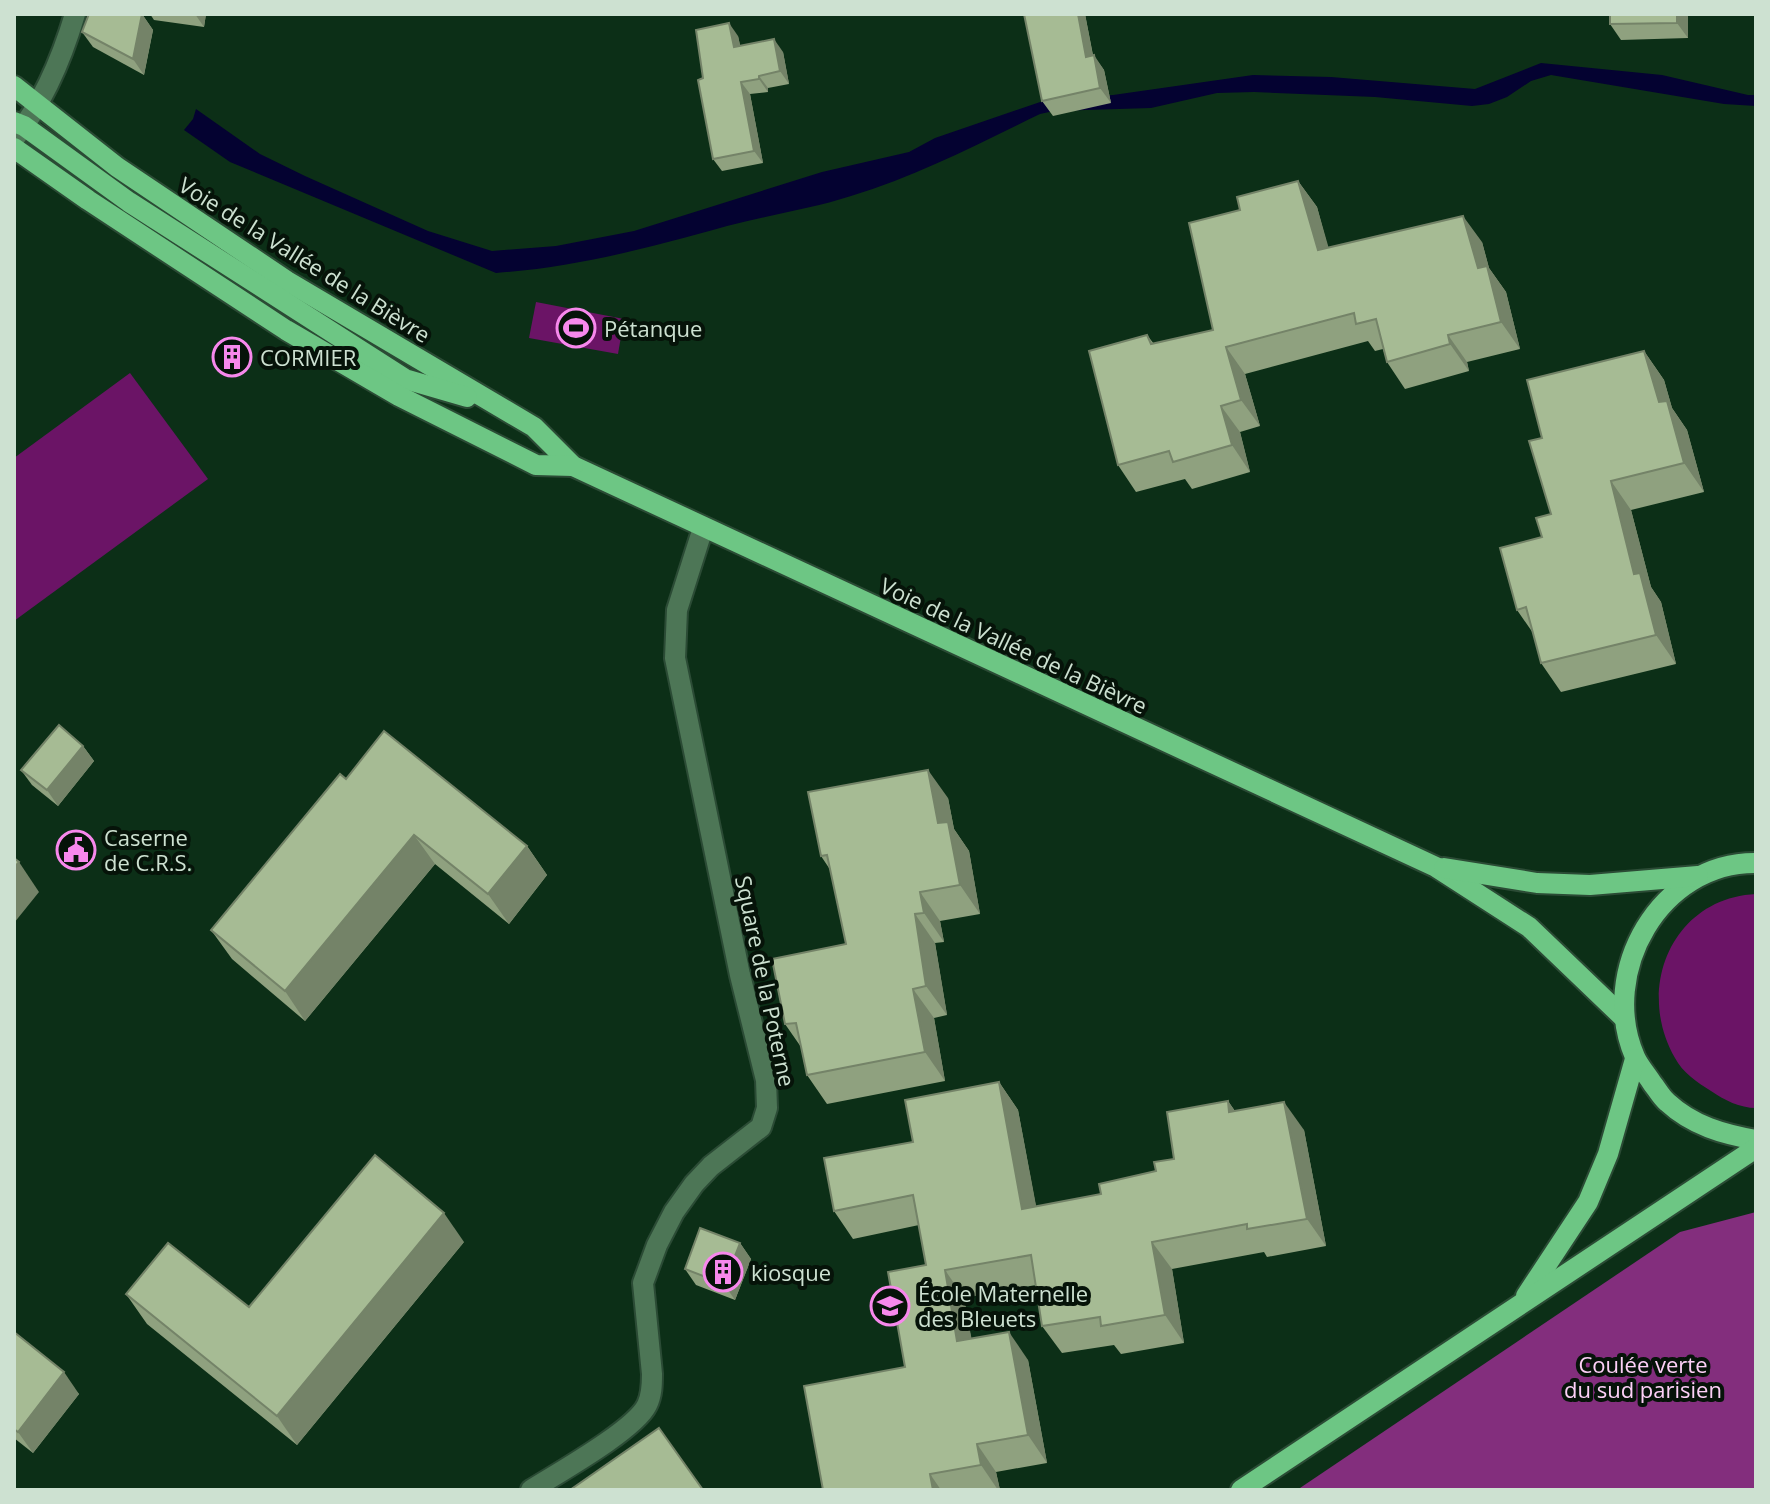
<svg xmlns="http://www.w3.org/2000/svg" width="1770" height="1504" viewBox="0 0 1770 1504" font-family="'Open Sans',sans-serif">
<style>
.green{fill:#6b1466}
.forest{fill:#832e7d}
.water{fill:#040231}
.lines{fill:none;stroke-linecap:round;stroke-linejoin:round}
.minor-casing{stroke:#2b4b35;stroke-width:24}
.major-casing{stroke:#2b4b35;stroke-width:24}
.minor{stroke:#4d7656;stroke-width:20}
.major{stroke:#6dc684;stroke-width:20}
.wall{fill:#8fa17f}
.shaded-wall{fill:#748368}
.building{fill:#a6bb94;stroke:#748368;stroke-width:2}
.labels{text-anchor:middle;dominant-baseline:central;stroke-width:8;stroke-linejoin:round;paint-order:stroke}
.street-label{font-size:22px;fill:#cde1d1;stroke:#061309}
.poi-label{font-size:22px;fill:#cde1d1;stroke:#061309;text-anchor:start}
.park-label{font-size:22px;fill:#fdd0f7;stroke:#061309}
</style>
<rect width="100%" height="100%" fill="#0c2f17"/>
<!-- green -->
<g class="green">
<path d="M536,302l88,17 -6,35 -89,-16z"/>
<path d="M130,373l78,106 -194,142v-163z"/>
<path d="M1756,894v214c-16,0 -32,-8 -45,-17 -13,-8 -29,-19 -36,-33 -40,-69 -3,-160 81,-164z"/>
</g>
<!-- forest -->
<path class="forest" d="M1756,1212v278h-459l383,-258z"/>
<!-- water -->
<path class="water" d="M1541,63l121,12 86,20h8v11l-32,-2 -173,-29 -20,6 -24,16 -18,7 -17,2 -97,-9 -121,-5 -37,1 -66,15 -97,3 -14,3c-62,30 -123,62 -189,82 -40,13 -83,19 -124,30 -79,22 -149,41 -231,47l-266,-111 -46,-32 9,-11 3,-10 64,45 45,22 123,55 64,20 64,-5 78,-15 188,-59 87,-20 26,-14 114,-39 64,-4 140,-20 78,2 144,12z"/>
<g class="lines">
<!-- minor casing -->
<g class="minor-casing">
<g id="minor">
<path d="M14,139c29,-36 48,-81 61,-125"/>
<path d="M531,1490c27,-17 104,-60 116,-85 5,-10 5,-21 5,-31l-9,-91 14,-38 17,-33 20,-28 17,-18 50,-39 6,-19 -1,-28 -26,-105 -65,-317 2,-48 26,-82"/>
</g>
</g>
<!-- major casing -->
<g class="major-casing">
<g id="major">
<path d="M14,86l103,81 170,114 247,146 39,39 863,401 93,60 95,91"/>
<path d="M14,122l10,4 105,76 276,177 62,18"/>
<path d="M14,148l74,52 198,130 113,66 137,69 37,1"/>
<path d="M1756,863c-96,-1 -158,109 -121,194 4,9 12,18 17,26 5,6 9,14 15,19 26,24 56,32 89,38"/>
<path d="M1444,868l93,15 53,2 108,-9"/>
<path d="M1526,1296l62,-94 20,-48 27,-95"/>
<path d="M1241,1490l515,-342"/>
</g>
</g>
<!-- minor -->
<use href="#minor" class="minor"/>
<!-- major -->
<use href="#major" class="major"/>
</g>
<!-- wall -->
<g class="wall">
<path d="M142,14l11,16 -9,45 -51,-28 -11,-15z"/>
<path d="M150,14h56l-2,13 -50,-7z"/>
<path d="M1024,14h61l8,41 11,15 7,33 -58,13 -11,-15z"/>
<path d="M1610,14h78v24l-67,2 -11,-16z"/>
<path d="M738,36l2,9 43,7 6,32 -21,4v4l-18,2 13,69 -41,8 -9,-12 -10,-81z"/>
<path d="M1298,181l19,26 11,41 154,-6 7,26 17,24 14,57 -53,13 2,9 -64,18 -18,-27 -4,-13 -8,2 -7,-10 -123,33 15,52 -20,6 10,40 -58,17 -7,-10 -49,13 -18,-27 29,-130 7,9 59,-14 27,-120z"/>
<path d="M1644,351l20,29 8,28 15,22 17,62 -73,18 20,77 10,15 15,62 -115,28 -20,-29 -8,-30 -16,-23 25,-73 9,-23 -9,-76z"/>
<path d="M83,746l11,15 -36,45 -26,-21 -11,-15z"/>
<path d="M346,779l181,67 20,29 -38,49 -74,-60 -130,157 -73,-62 -21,-29z"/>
<path d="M948,798l6,31 15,22 11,63 -40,7 4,21 -9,1 12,72 -13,3 11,63 -118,23 -20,-29 -6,-28 -16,-23 61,-80 -15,-73 -10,-15z"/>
<path d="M999,1082l19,28 18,97 65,-13 55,-23 18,-12 54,-58 7,10 69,19 22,116 -59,11 -3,-5 -92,17 12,74 -63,11 -7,-9 -52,8 -20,-27 -6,-41 -72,13 7,40 57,22 19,103 -51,9 4,18h-177l82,-123 21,-102 -7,-40 -66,14 -19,-28 79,-69z"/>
<path d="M464,1242l-167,203 -150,-121 -21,-30 123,13z"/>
<path d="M740,1243l11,16 -16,41 -39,-15 -11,-16z"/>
<path d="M14,1332l65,62 -46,59 -19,-15z"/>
</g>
<!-- shaded-wall -->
<g class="shaded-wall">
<path d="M142,14l11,16 -9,45 -11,-16z"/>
<path d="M195,14h11l-2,13z"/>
<path d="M1078,14h7l11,58 -10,-15z"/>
<path d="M1677,14h11v24l-11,-15z"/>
<path d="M729,23l9,13 5,23 -9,-12z"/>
<path d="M774,39l9,13 6,32 -9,-13z"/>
<path d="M1094,55l10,15 7,33 -11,-15z"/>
<path d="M759,76l9,12v4l-9,-13z"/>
<path d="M741,82l9,12 13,69 -9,-12z"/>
<path d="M1298,181l19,26 20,70 -19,-27z"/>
<path d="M1463,216l19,26 7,26 17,24 14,57 -19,-27 -23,-54z"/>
<path d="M1448,335l19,27 2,9 -19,-27z"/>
<path d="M1226,347l19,27 15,52 -19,-26z"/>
<path d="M1644,351l20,29 8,28 15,22 17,62 -20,-29 -25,-61z"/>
<path d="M1221,406l19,26 10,40 -18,-27z"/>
<path d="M1611,481l20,29 20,77 10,15 15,62 -20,-29 -22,-61z"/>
<path d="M83,746l11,15 -36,45 -11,-16z"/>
<path d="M928,770l20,28 6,31 15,22 11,63 -20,-29 -22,-62z"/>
<path d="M414,835l21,29 -130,157 -20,-30z"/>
<path d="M527,846l20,29 -38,49 -21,-30z"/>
<path d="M19,862l20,30 -25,31v-55z"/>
<path d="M920,892l20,29 4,21 -20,-29z"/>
<path d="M915,914l20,29 12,72 -21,-29z"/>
<path d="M913,989l21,29 11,63 -20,-29z"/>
<path d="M999,1082l19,28 24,127 -20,-28z"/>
<path d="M1228,1101l19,28 -18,-17z"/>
<path d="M1284,1102l20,28 22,116 -19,-27z"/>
<path d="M444,1213l20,29 -167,203 -20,-29z"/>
<path d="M1152,1242l20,27 12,74 -19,-28z"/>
<path d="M740,1243l11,16 -16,41 -11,-16z"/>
<path d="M945,1270l19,28 13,70 -20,-27z"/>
<path d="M1009,1332l19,28 19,103 -19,-28z"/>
<path d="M64,1372l15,22 -46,59 -15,-21z"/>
<path d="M977,1444l19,28 4,18h-2l-17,-25z"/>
<path d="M930,1474l11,16h-8z"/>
</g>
<!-- building -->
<g class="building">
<path d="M89,14h53l-9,45 -51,-27z"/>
<path d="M1024,14h54l8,43 8,-2 6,33 -58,13z"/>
<path d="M1610,14h67v9l-67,1z"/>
<path d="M729,23l5,24 40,-8 6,32 -21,5v3l-18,3 13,69 -41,8 -15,-79 5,-2 -7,-48z"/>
<path d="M1298,181l20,69 145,-34 15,52 9,-2 14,56 -53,13 2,9 -63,18 -11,-43 -20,5 -2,-11 -128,34 15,53 -20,6 11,39 -59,17 -4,-11 -51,14 -29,-114 58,-16 4,9 62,-14 -24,-107 51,-13 -3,-13z"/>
<path d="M1644,351l15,51 8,-1 17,62 -73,18 23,93 6,-1 16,62 -115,28 -15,-56 -9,3 -17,-62 42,-11 -6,-19 15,-4 -22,-73 13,-3 -15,-58z"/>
<path d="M59,725l24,21 -36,44 -26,-20z"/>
<path d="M384,731l143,115 -39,48 -74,-59 -129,156 -74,-61 129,-156 6,5z"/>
<path d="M928,770l10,53 10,-1 12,63 -40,7 4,21 -9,1 11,72 -13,3 12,63 -118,23 -11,-52 -11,1 -13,-65 74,-15 -19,-89 -6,1 -13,-64z"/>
<path d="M14,858l5,4 -5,6z"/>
<path d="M999,1082l23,127 79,-15 -2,-10 57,-13 -2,-9 20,-3 -7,-47 61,-11 1,11 55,-10 23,117 -60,10v-5l-95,18 13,73 -64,11 -1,-9 -58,9 -11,-71 -86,15 12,71 52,-9 19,103 -51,9 4,21 -51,9 3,16h-110l-19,-104 101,-19 -17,-95 38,-7 -13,-70 -79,16 -10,-53 89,-16 -8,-42z"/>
<path d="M375,1155l69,58 -167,203 -151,-122 42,-51 81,64z"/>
<path d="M700,1228l40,15 -16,41 -39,-15z"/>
<path d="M14,1332l50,40 -46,60 -4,-3z"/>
<path d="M659,1428l44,62h-133z"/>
</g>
<!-- icons -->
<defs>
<g id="stadium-ring" transform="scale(2)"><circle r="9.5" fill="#061309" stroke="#f788ec" stroke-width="1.5"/><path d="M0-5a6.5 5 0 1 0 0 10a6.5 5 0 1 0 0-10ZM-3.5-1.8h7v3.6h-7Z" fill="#f788ec"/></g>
<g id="building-ring" transform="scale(2)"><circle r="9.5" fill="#061309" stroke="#f788ec" stroke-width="1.5"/><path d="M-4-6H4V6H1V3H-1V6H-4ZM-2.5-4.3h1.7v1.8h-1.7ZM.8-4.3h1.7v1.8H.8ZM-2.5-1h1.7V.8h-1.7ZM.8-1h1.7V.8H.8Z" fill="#f788ec"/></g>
<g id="civic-ring" transform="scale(2)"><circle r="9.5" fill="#061309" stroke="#f788ec" stroke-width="1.5"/><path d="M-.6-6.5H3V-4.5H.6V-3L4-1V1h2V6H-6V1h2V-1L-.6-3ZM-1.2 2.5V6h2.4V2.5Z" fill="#f788ec"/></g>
<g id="school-ring" transform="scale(2)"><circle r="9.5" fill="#061309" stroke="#f788ec" stroke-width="1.5"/><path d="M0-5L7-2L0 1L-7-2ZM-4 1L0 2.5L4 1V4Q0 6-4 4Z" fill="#f788ec"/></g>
</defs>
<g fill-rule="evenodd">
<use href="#stadium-ring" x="576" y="328"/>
<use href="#building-ring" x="232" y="357"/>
<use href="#civic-ring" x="76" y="850"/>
<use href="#building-ring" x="723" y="1272"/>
<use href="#school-ring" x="890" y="1306"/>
</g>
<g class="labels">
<!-- street labels -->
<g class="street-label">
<text transform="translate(305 259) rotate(32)">Voie de la Vallée de la Bièvre</text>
<text transform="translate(1014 645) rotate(25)">Voie de la Vallée de la Bièvre</text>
<text transform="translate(766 981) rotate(78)">Square de la Poterne</text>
</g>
<!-- poi labels -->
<g class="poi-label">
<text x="604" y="328">Pétanque</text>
<text x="260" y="357">CORMIER</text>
<text x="104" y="837">Caserne<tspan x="104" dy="25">de C.R.S.</tspan></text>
<text x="751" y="1272">kiosque</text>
<text x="918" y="1293">École Maternelle<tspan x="918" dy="25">des Bleuets</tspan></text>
</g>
<!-- park labels -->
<g class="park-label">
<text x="1643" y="1364">Coulée verte<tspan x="1643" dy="25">du sud parisien</tspan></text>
</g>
</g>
<!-- border -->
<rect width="1770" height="1504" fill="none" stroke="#cde1d1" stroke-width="32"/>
</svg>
